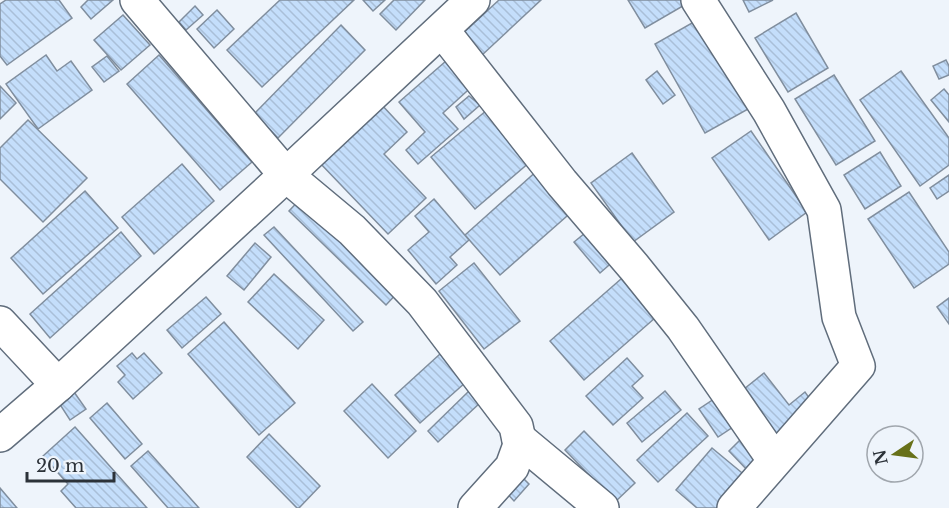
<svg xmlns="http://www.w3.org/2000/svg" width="949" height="508" viewBox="0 0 949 508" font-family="'Libre Baskerville',serif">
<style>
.building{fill:url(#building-back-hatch);stroke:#808e9e;stroke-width:1.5}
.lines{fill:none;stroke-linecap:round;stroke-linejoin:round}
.minor-casing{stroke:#606d7c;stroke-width:36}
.minor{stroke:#fff;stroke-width:33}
</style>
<defs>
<pattern id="building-back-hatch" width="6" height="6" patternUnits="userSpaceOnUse" patternTransform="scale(1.5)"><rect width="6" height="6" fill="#c4defb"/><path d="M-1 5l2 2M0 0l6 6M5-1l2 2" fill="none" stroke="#a9bfd8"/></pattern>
</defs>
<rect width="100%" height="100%" fill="#eef4fb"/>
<!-- building -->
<g class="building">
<path d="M6,0h53l13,18 -65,47 -7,-9v-52z"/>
<path d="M88,0h25l-22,19 -10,-12z"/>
<path d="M280,0h74l-92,87 -35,-37z"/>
<path d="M363,0h22l-12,11z"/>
<path d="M394,0h31l-29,30 -16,-16z"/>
<path d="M499,0h42l-60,56 -19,-22z"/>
<path d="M628,0h58l2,3 -43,25z"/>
<path d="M743,0h30l-24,12z"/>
<path d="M195,6l8,9 -17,15 -7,-8z"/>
<path d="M217,10l17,19 -20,19 -17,-19z"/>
<path d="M796,13l32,55 -40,24 -33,-54z"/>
<path d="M123,15l27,30 -29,25 -27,-30z"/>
<path d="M699,19l51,89 -45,25 -50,-89z"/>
<path d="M341,25l24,25 -87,88 -24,-24z"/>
<path d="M454,54l24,27 -35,32 15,16 -40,35 -12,-14 19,-18 -26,-30z"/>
<path d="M46,55l11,16 14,-10 21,29 -54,39 -32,-45z"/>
<path d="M159,55l93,107 -32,28 -93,-106z"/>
<path d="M107,56l12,15 -15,11 -12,-15z"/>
<path d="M946,60l3,6v9l-10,4 -6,-13z"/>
<path d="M657,71l18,24 -12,9 -17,-24z"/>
<path d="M901,71l48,67v27l-29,21 -60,-86z"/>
<path d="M834,75l41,66 -39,24 -41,-66z"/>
<path d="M0,86l16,17 -16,16z"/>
<path d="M944,89l5,6v27l-18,-22z"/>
<path d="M469,96l11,9 -16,14 -8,-12z"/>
<path d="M380,103l27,29 -23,22 42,44 -38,36 -69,-72z"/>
<path d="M487,110l43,52 -55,47 -44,-52z"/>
<path d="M28,120l59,58 -44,44 -43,-43v-31z"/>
<path d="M751,131l56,81 -38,28 -57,-82z"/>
<path d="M880,152l21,34 -36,23 -21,-34z"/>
<path d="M632,153l42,59 -41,30 -42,-59z"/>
<path d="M182,164l32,37 -60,53 -32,-37z"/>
<path d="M539,169l36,40 -75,66 -35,-40z"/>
<path d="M949,175v16l-12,8 -7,-11z"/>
<path d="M85,191l33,37 -75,66 -32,-36z"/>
<path d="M909,192l40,60v12l-35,24 -46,-69z"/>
<path d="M304,195l97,94 -15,16 -97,-94z"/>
<path d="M434,199l35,41 -19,17 7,8 -21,19 -28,-34 21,-18 -14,-16z"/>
<path d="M274,227l89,95 -10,9 -89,-96z"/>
<path d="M590,229l26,30 -16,14 -26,-31z"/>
<path d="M121,232l20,24 -91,82 -20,-24z"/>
<path d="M255,243l16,14 -27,33 -17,-14z"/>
<path d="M474,263l46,58 -36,28 -45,-58z"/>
<path d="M629,272l34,39 -79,69 -34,-39z"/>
<path d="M274,274l50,46 -26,29 -50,-47z"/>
<path d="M206,297l15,17 -39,34 -15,-18z"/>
<path d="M949,298v26l-12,-17z"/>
<path d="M224,322l71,81 -36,32 -71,-81z"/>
<path d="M132,353l5,6 7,-6 18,20 -29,26 -15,-17 7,-7 -8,-9z"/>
<path d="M440,354l26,28 -46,41 -25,-28z"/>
<path d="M627,358l16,18 -11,10 11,12 -30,27 -27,-29z"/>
<path d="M764,373l25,32 16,-13 10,14 -39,32 -37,-45z"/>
<path d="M372,384l44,47 -28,27 -44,-47z"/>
<path d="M470,390l11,12 -43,40 -10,-11z"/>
<path d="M665,391l16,19 -39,32 -15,-19z"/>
<path d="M74,392l12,17 -16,11 -11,-17z"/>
<path d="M717,397l19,28 -18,12 -19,-28z"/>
<path d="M107,403l35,41 -17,15 -35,-41z"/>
<path d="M687,413l21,23 -50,46 -21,-22z"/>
<path d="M75,427l72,81h-71l-15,-17 7,-7 -25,-28z"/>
<path d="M584,431l51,52 -20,19 -50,-52z"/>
<path d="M269,434l51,52 -21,22h-2l-50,-51z"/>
<path d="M743,437l21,21 -15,14 -20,-21z"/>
<path d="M712,448l35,29 -27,31h-23l-21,-18z"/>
<path d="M148,451l51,57h-31l-37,-42z"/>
<path d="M517,472l12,12 -15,17 -12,-13z"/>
<path d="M0,488l17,20h-17z"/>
</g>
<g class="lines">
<!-- minor casing -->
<g class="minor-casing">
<g id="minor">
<path d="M137,0l149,175 66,55 70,72 94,124 4,19 -8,22 -37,41"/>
<path d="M698,0l71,111 55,99 15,107 19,49 -124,142"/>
<path d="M442,30l120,153 72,84 49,61 85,123"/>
<path d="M0,323l58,62"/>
<path d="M0,435l58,-50 228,-210 187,-175"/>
<path d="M519,439l83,69"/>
</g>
</g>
<!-- minor -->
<use href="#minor" class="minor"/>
</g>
<!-- north arrow -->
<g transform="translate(895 454) rotate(257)"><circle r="28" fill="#eef4fb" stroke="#a0a6ad" stroke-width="1.5"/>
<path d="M0-4.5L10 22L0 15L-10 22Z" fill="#687119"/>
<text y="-9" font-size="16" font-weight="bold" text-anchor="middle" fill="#2c3239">N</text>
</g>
<!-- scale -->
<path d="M27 472v9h87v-9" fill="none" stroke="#2c3239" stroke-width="3"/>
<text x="36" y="472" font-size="18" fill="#2c3239" stroke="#eef4fb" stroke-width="4.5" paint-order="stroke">20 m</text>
</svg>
